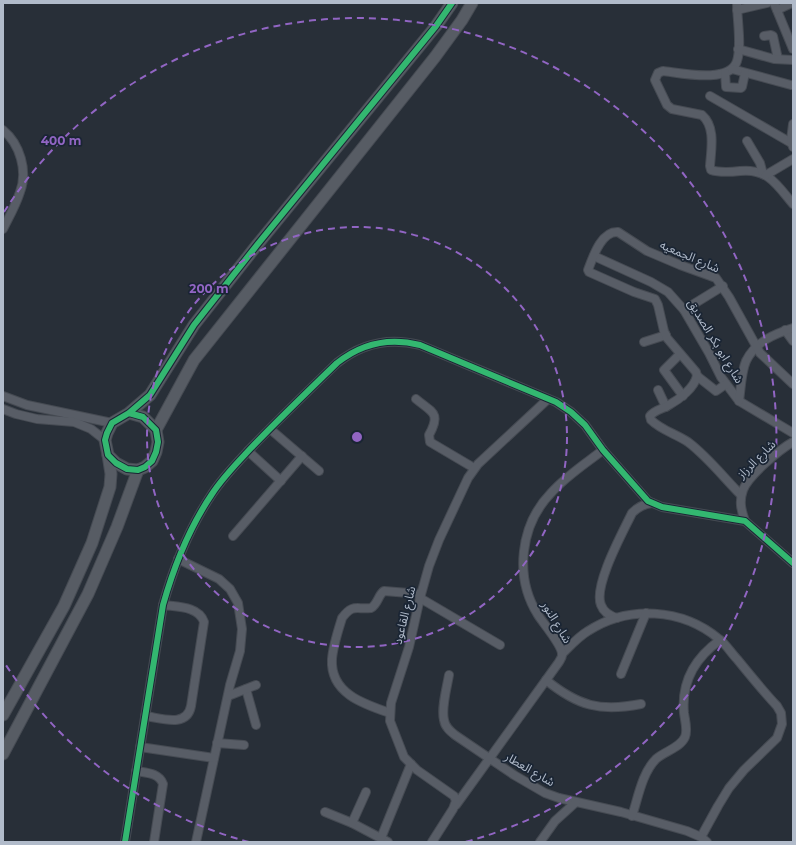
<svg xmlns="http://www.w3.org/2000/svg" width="796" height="845" viewBox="0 0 796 845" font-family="Montserrat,'Noto Sans Arabic',sans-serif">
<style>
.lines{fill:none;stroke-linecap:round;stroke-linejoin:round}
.street-casing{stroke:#464b53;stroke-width:10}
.secondary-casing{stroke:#464b53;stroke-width:13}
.street{stroke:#585d66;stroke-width:8}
.secondary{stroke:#575c64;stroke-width:11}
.cycleway-casing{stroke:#1a2534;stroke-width:8}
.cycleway{stroke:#33b770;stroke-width:6}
.ring{fill:none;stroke:#9165c3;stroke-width:2;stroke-dasharray:7 5}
.labels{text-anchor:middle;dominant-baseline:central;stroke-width:3.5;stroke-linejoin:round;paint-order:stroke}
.street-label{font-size:12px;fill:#b1bbca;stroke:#1a2534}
.centre{fill:#9165c3;stroke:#1a2534;stroke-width:2}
.ring-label{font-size:12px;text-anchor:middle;font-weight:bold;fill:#9165c3;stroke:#1a2534;stroke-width:3.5;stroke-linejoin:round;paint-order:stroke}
</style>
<rect width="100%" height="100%" fill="#282f38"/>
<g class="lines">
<!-- street casing -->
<g class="street-casing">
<g id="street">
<path d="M737,3c0,16 5,43 0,58 -7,23 -56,12 -74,10l-5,2 -3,7 12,25 5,4 30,6c14,12 9,35 8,51l1,4c9,3 20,2 29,1 28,-3 37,14 53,33"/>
<path d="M774,3l19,46"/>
<path d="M737,10l30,-7"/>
<path d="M777,10l15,-7"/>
<path d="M764,36l7,-1 2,1 5,23"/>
<path d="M738,49l36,10 19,1"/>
<path d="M732,69l59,16"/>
<path d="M725,73l1,14 15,1 1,-1 3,-14"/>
<path d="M710,96l83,48"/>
<path d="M3,130c17,14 25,41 17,62 -4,13 -11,25 -17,37"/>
<path d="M747,141l13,22 3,11"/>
<path d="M793,147l-2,-7 2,-16"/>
<path d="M766,175l27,-16"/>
<path d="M594,256l57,26 17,10 16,18 25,43 12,24 18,24 54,32"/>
<path d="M684,310l39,-24"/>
<path d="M785,330l8,11"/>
<path d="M644,342l22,-7"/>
<path d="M680,354l-16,16 19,26"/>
<path d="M697,376l19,15 10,-7"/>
<path d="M658,390l8,17"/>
<path d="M3,396l24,9 85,18"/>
<path d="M416,399c17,14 25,14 13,36l1,7 44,26"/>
<path d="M739,401c2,-13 2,-28 7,-40 9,-19 28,-27 47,-33"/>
<path d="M3,409l13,5 21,5 37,3 17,7 14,11"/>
<path d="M270,429l49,42"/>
<path d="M248,451l33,30"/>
<path d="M741,495c-17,-17 -33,-38 -53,-53 -12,-8 -27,-12 -37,-22l-1,-4c4,-6 13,-7 19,-11 11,-6 25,-17 28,-29l-1,-4 -29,-34 -3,-7 -6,-26 -3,-6 -21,-7 -45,-20 -1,-2c5,-13 13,-39 30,-38l29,19 33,14 36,13 13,19 31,56 33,31"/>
<path d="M745,521c-4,-11 -6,-20 -2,-31 5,-14 37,-41 50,-48"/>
<path d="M233,536l69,-80"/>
<path d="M178,559l41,20 11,10 8,14 4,26 -2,22 -10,34 -34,157"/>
<path d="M420,598l80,47"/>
<path d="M617,618c-7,-2 -13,-5 -16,-13 -8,-19 22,-73 31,-92 6,-6 11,-9 20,-10"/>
<path d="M562,654c8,-8 16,-17 26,-23 40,-26 94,-23 131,8 7,5 12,14 18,20 13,16 26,32 40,47l4,7 1,11 -5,14 -33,32 -15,18 -11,18 -17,31"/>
<path d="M621,674l25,-61"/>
<path d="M449,675c-2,12 -8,33 -5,45 1,7 6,11 11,15l59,40 31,18 14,5 62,14 66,19 14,6 6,5"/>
<path d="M546,680c32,26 54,32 95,24"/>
<path d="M246,689l10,36"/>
<path d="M228,696l28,-11"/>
<path d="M390,713c-27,-9 -60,-20 -58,-54 1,-13 6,-28 10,-41 11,-15 15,-8 29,-10 7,-4 7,-13 13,-17l37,3"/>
<path d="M145,716c16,2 42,12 46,-10l13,-84c-5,-16 -27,-15 -41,-17"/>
<path d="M217,743l27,2"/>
<path d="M140,747l74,11"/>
<path d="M136,771c11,2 23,2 27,13l-9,58"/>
<path d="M456,805l103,-143c1,-2 4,-6 3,-8 0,-9 -19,-31 -24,-39 -24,-38 -18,-90 13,-122 15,-17 34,-29 52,-43"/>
<path d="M325,812l27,11 36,19"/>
<path d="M632,816c6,-18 10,-43 24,-57 9,-8 24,-11 29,-22 3,-7 0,-16 -1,-24 -3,-32 11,-55 36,-73"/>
<path d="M352,823l14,-31"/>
<path d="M381,838l30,-74"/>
<path d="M125,842l38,-237c11,-39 26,-77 49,-111 11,-17 25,-31 39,-46 28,-29 57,-57 86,-85 25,-20 52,-26 83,-18l136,57 15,10 14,13 18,25 45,51 14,6 83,14 48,42"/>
<path d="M432,842l21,-33 3,-8 -2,-5 -37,-26 -13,-13 -14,-36 1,-18 18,-56 11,-49 9,-32 10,-26 29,-62 10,-14 70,-65"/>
<path d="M540,842l15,-21 21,-19"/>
</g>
</g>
<!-- secondary casing -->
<g class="secondary-casing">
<g id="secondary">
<path d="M129,413l14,4 13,13 2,12 -2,10 -4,9 -7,6 -7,3 -11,-1 -11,-6 -8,-8 -3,-15 2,-7 5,-10 17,-10 21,-18 44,-70 63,-80 179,-219 16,-23"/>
<path d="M156,430l38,-70 241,-303 27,-37 10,-17"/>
<path d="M3,715l61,-109 28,-63 18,-56 1,-13 -3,-19"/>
<path d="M3,754l85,-160 29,-67 21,-57"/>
</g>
</g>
<!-- street -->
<use href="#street" class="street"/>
<!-- secondary -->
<use href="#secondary" class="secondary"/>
<!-- cycleway casing -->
<g class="cycleway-casing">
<g id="cycleway">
<path d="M129,413l14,4 13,13 2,12 -2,10 -4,9 -7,6 -7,3 -11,-1 -11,-6 -8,-8 -3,-15 2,-7 5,-10 17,-10 21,-18 44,-70 63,-80 179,-219 16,-23"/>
<path d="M125,842l38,-237c11,-39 26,-77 49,-111 11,-17 25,-31 39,-46 28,-29 57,-57 86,-85 25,-20 52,-26 83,-18l136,57 15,10 14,13 18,25 45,51 14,6 83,14 48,42"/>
</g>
</g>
<!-- cycleway -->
<use href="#cycleway" class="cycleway"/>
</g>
<!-- distance rings -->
<g class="ring">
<circle cx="357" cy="437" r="210"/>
<path d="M249 842A419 419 0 0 1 4 662M4 212A419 419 0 1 1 465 842"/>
</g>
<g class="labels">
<!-- street labels -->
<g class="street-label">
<text transform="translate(690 256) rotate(23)">شارع الجمعيه</text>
<text transform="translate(716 341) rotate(59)">شارع ابو بكر الصديق</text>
<text transform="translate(756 459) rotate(-45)">شارع الرزاز</text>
<text transform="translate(404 615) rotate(-76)">شارع القاعود</text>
<text transform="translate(557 622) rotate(59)">شارع النور</text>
<text transform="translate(530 769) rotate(30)">شارع العطار</text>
</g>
</g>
<circle cx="357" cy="437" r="6" class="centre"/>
<g class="ring-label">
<text x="61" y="145">400 m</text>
<text x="209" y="293">200 m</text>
</g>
<!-- border -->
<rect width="796" height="845" fill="none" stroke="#b1bbca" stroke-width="8"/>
</svg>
